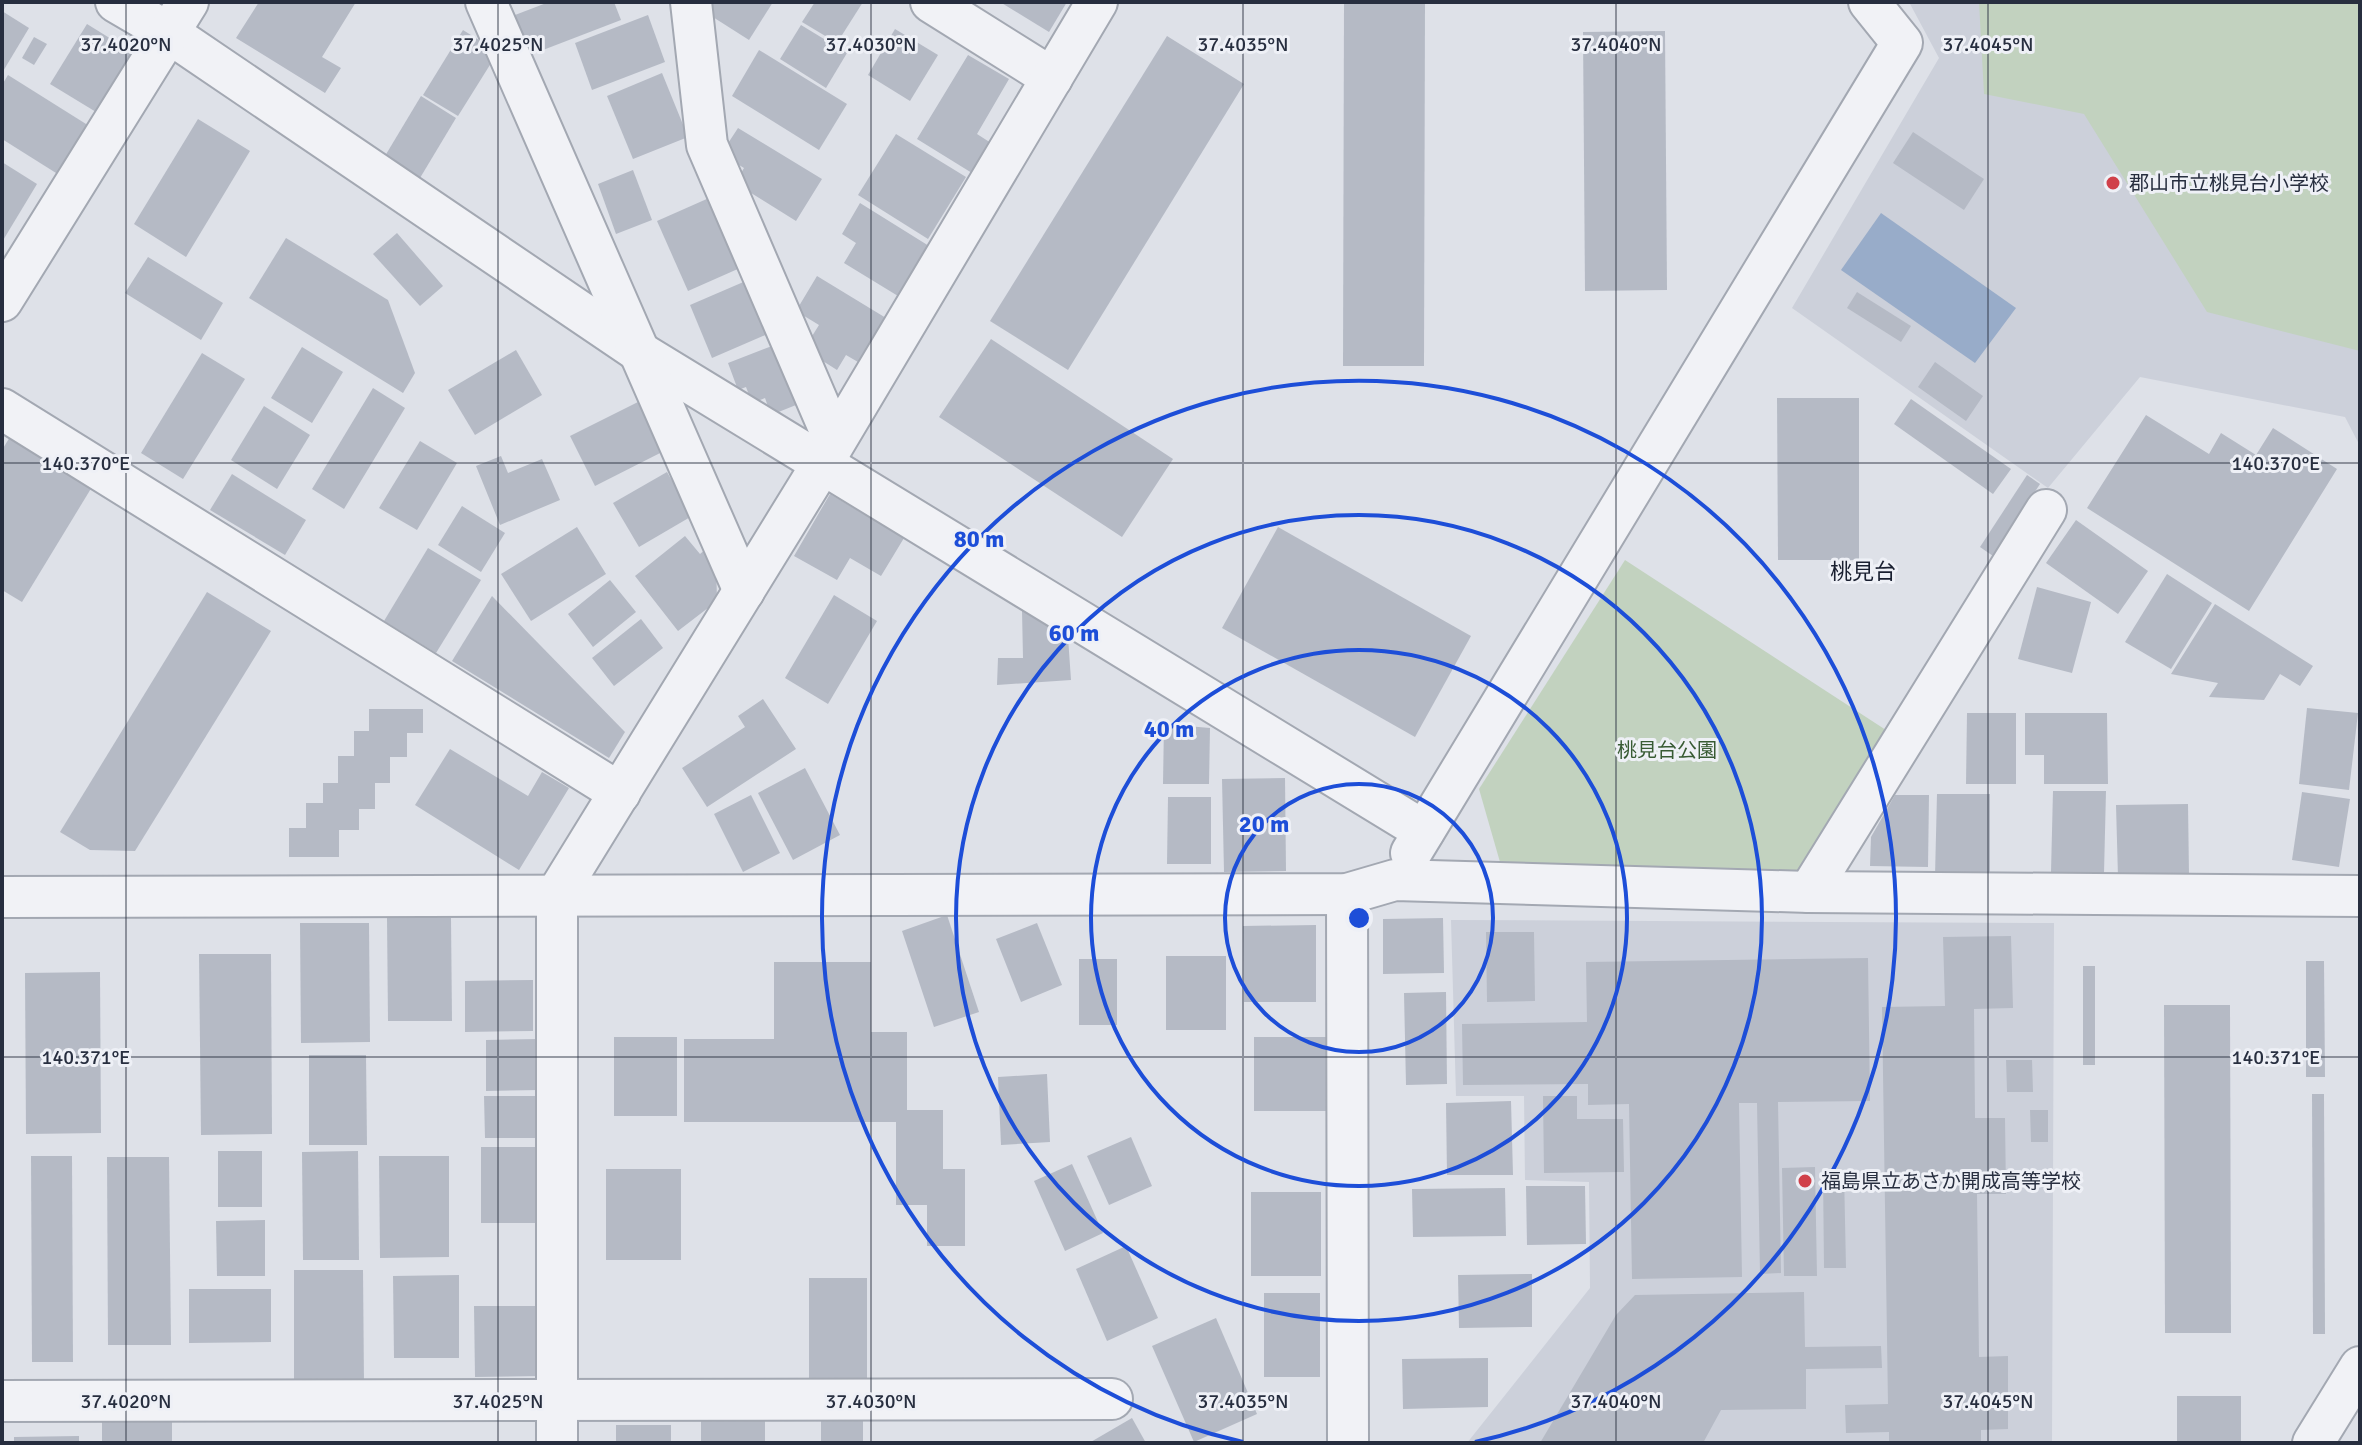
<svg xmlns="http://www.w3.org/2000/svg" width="2362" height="1445" viewBox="0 0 2362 1445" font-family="Signika,'Noto Sans JP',sans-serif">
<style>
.built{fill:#ccd0da}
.green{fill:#c2d2bf}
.water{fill:#98acc9}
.building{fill:#b5bac5}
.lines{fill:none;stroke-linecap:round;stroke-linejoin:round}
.minor-casing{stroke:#a3a8b2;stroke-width:44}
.minor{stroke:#f1f2f6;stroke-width:40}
.ticks{fill:none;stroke:#272e3f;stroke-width:2;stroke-opacity:0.45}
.ring{fill:none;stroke:#1d4ed8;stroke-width:4}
.poi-dot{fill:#d0404a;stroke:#eef0f6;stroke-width:3}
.labels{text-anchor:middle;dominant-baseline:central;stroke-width:6;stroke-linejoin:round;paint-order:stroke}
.poi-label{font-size:20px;fill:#272e3f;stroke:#eef0f6;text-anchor:start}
.park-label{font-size:20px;fill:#385b34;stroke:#eef0f6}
.neighbourhood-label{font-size:22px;fill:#191f30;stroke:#eef0f6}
.ticks-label{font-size:20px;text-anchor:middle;fill:#272e3f;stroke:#eef0f6;stroke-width:6;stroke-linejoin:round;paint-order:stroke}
.centre{fill:#1d4ed8;stroke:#eef0f6;stroke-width:4}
.ring-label{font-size:24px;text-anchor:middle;font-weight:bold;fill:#1d4ed8;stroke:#eef0f6;stroke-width:6;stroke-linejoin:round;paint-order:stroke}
</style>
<rect width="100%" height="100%" fill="#dee1e8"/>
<!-- built -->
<g class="built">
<path d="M1909,2h451v444l-15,-29 -205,-40 -92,111 -256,-180 147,-250z"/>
<path d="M1451,920l603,3 -2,520h-585l123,-155 -1,-106 -64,-2 -1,-84h-68z"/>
</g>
<!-- green -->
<g class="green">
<path d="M1979,2h381v349l-153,-39 -123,-198 -100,-20z"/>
<path d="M1625,560l264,172 -80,160 -303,-9 -27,-94z"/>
</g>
<!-- water -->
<path class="water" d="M1881,213l135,95 -41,55 -134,-93z"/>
<!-- building -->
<g class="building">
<path d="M259,2h97l-34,55 19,11 -16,25 -89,-55z"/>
<path d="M549,2h65l7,18 -91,35 -15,-40z"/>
<path d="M711,2h62l-24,38 -44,-28z"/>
<path d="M815,2h48l-26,41 -35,-21z"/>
<path d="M1000,2h67l-18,30z"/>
<path d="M1344,2h81l-1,364h-81z"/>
<path d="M2,11l27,17 -27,45z"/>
<path d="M648,15l17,47 -73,28 -17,-47z"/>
<path d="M87,24l50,31 -36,60 -51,-31z"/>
<path d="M801,25l46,28 -21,35 -46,-29z"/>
<path d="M895,29l43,26 -28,46 -42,-26z"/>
<path d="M463,30l35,22 -40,64 -35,-21z"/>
<path d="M1665,31l2,259 -82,1 -2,-259z"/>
<path d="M1167,36l77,48 -176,286 -78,-49z"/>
<path d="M34,37l13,7 -13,21 -12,-7z"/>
<path d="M759,50l88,54 -28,46 -87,-54z"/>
<path d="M968,55l41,24 -32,55 14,9 -19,30 -55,-34z"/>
<path d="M662,73l26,64 -55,22 -26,-63z"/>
<path d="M8,75l86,54 -30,49 -62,-39v-54z"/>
<path d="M421,96l35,22 -39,65 -35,-22z"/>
<path d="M198,119l52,32 -64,106 -52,-33z"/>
<path d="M738,128l84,51 -26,42 -61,-38 9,-15 -23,-14z"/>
<path d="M1913,132l71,47 -20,31 -71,-47z"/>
<path d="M896,134l70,43 -38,62 -70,-44z"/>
<path d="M2,162l35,22 -35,58z"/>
<path d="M633,170l19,50 -36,14 -18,-50z"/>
<path d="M709,198l31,70 -52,23 -31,-70z"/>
<path d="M860,203l69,43 -31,50 -54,-33 12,-20 -14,-9z"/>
<path d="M397,233l46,53 -23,20 -47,-52z"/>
<path d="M286,238l102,62 27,73 -12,20 -154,-95z"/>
<path d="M148,257l75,46 -22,37 -76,-47z"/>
<path d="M817,276l69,42 -28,44 -12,-7 -9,15 -33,-21 15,-24 -23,-14z"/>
<path d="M748,280l22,53 -58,25 -22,-53z"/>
<path d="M1857,292l54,34 -10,16 -54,-34z"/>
<path d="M991,339l182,120 -51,78 -183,-120z"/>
<path d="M772,346l24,59 -25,10 -6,-17 -13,5 -6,-16 -8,3 -10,-27z"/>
<path d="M302,347l41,25 -31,51 -41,-25z"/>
<path d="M516,350l26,45 -67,40 -27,-45z"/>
<path d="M202,353l43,26 -62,100 -42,-26z"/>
<path d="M1935,362l48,34 -17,25 -48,-34z"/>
<path d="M373,388l32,20 -61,101 -32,-20z"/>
<path d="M1777,398h82v162h-81z"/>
<path d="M644,399l24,50 -73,37 -25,-50z"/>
<path d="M1911,399l100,70 -18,25 -99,-70z"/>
<path d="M264,406l46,29 -33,54 -46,-29z"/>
<path d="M2146,415l63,39 12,-21 35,22 17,-27 64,41 -88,142 -162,-103z"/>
<path d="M13,432l82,50 -73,120 -20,-12v-140z"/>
<path d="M420,441l37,22 -40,67 -38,-22z"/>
<path d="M501,456l7,17 34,-14 18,41 -60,25 -24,-59z"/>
<path d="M667,472l25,44 -53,31 -26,-44z"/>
<path d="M232,474l74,46 -21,35 -75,-45z"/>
<path d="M2027,475l13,9 -47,72 -13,-9z"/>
<path d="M830,494l74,44 -23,38 -31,-18 -13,22 -43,-24z"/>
<path d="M462,506l43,27 -24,39 -43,-27z"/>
<path d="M2076,520l72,51 -30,43 -72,-51z"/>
<path d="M577,527l29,47 -75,47 -30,-47z"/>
<path d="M1278,527l193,109 -56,101 -193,-109z"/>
<path d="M685,536l15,18 7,-6 9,12 1,41 -39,30 -43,-55z"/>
<path d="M428,548l53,32 -45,73 -52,-32z"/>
<path d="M2167,574l45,29 -41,66 -46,-27z"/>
<path d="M610,580l26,32 -43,35 -25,-33z"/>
<path d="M2037,587l54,15 -19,71 -54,-14z"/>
<path d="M207,592l64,39 -136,220 -45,-1 -30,-18z"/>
<path d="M834,595l43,26 -49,83 -43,-26z"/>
<path d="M492,596l133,136 -16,26 -157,-97z"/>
<path d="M2215,604l98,62 -13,20 -20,-12 -16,26 -55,-3 9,-14 -47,-9z"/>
<path d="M1022,610l46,27 3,43 -74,5 1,-27h25z"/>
<path d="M641,619l22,29 -49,38 -22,-28z"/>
<path d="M763,699l33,50 -89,58 -25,-39 63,-41 -7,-11z"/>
<path d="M2307,708l51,5 -9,77 -50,-6z"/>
<path d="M369,709h54v24h-16v24h-17v26h-15v26h-16v21h-20v27h-50v-29h17v-25h17v-20h15v-27h16v-25h15z"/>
<path d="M1967,713h49v71h-50z"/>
<path d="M2025,713h82l1,71h-64v-29h-19z"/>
<path d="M1164,724l46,4 -1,56h-46z"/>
<path d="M450,749l78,47 14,-24 27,16 -50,82 -104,-65z"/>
<path d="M805,768l35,67 -47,25 -35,-67z"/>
<path d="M1285,778l1,93 -62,1 -2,-93z"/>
<path d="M2053,791h53l-2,82 -53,-1z"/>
<path d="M2302,792l48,7 -11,68 -47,-7z"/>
<path d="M1937,794h53v83l-55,-1z"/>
<path d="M751,795l29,58 -37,19 -29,-58z"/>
<path d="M1895,795h34l-1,72 -58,-1 1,-29z"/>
<path d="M1168,797h43v67h-44z"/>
<path d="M2188,804l1,71 -71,2 -2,-72z"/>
<path d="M947,915l32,97 -45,15 -32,-96z"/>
<path d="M387,918h64l1,103h-64z"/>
<path d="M1443,918l1,55 -61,1v-55z"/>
<path d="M300,923h69l1,119 -69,1z"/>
<path d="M1037,923l25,62 -41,17 -25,-63z"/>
<path d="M1316,925v77h-72l-1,-76z"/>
<path d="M1486,932h48l1,69 -48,1z"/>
<path d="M2011,936l2,72 -39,1 1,109h30l1,76h-29l2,163 29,-1v73l-27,1v13h-92v-11l-43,1 -1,-28 43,-1 -6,-397 63,-1 -2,-69z"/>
<path d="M199,954h72l1,180 -71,1z"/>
<rect x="1166" y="956" width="60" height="74"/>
<path d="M1868,958l2,143 -92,1 3,171 -21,1 -3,-171h-18l3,174 -110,2 -3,-175 -41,1v-21l-125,1 -1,-61 125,-2 -1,-60z"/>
<rect x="1079" y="959" width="38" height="66"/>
<path d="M2306,961h18l1,116h-19z"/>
<path d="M774,962h97v70h36v78h36v59h22v77h-38v-41h-31v-83h-212v-83h90z"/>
<rect x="2083" y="966" width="12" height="99"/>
<path d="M100,972l1,161 -75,1 -1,-161z"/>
<path d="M533,980v51l-68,1v-51z"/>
<path d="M1446,992l1,92 -41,1 -2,-92z"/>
<path d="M2164,1005h66l1,328h-66z"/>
<rect x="614" y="1037" width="63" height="79"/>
<rect x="1254" y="1037" width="76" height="74"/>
<path d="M539,1039v51l-53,1v-51z"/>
<path d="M309,1055h57l1,90h-58z"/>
<path d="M2006,1060h26l1,32h-26z"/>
<path d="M1047,1074l3,68 -49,3 -3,-68z"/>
<path d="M2312,1094h12l1,240h-12z"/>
<path d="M484,1096h53v42h-52z"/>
<path d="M1543,1096h34v23h46l1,53 -80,1z"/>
<path d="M1511,1101l2,74h-66l-1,-72z"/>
<path d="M2030,1110h18v32h-17z"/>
<path d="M1131,1137l21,49 -43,19 -22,-49z"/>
<path d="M481,1147h61l1,76h-62z"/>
<rect x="218" y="1151" width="44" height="56"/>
<path d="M358,1151l1,109h-56l-1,-108z"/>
<path d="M31,1156h41l1,206h-41z"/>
<path d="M379,1156h70v101l-69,1z"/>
<path d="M107,1157h62l2,188h-63z"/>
<path d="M1072,1164l31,69 -38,18 -31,-70z"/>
<path d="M1815,1167l2,109h-33l-2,-108z"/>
<rect x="606" y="1169" width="75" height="91"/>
<path d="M1823,1172h21l2,96h-22z"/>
<path d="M1526,1186h59l1,58 -59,1z"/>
<path d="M1505,1188l1,48 -93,1 -1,-48z"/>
<rect x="1251" y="1192" width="70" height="84"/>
<path d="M265,1220v56h-48l-1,-55z"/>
<path d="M1126,1246l32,72 -51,23 -31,-72z"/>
<path d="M294,1270h69l1,114 -70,1z"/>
<path d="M1532,1274v53l-73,1 -1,-53z"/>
<path d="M459,1275v83h-65l-1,-82z"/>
<rect x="809" y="1278" width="58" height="113"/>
<path d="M189,1289h82v53l-82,1z"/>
<path d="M1804,1292l1,55 76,-1 1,22 -76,1v40l-85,1 -18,33h-163l76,-128 19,-20z"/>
<rect x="1264" y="1293" width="56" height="84"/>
<path d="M474,1306h66v70l-65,1z"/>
<path d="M1216,1318l41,96 -63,28 -42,-96z"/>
<path d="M1488,1358v49l-85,2 -1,-50z"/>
<rect x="2177" y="1396" width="64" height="47"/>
<path d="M1132,1418l14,25h-57z"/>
<rect x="701" y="1421" width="64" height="22"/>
<rect x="821" y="1421" width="42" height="22"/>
<rect x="102" y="1422" width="70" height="21"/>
<rect x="616" y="1425" width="55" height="18"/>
<path d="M79,1436v7h-65v-6z"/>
</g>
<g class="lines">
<!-- minor casing -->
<g class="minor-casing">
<g id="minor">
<path d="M116,2l53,31 472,320 783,478"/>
<path d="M486,2l258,589"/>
<path d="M691,2l16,143 127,295"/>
<path d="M931,2l121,76"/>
<path d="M2,301l186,-299"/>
<path d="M2,409l618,384"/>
<path d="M1411,853l491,-810 -33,-41"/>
<path d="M1809,892l237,-382"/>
<path d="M1347,894l1,549"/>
<path d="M2,897l1345,-3 48,-14 414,12 551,4"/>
<path d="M2,1401l1110,-2"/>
<path d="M557,1443v-549l265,-430 275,-462"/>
<path d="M2313,1443l47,-76"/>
</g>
</g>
<!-- minor -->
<use href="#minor" class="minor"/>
</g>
<!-- ticks -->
<path class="ticks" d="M126,2v1441M498,2v1441M871,2v1441M1243,2v1441M1616,2v1441M1988,2v1441M2,463h2358M2,1057h2358"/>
<!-- distance rings -->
<g class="ring">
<circle cx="1359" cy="918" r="134"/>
<circle cx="1359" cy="918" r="268"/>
<circle cx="1359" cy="918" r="403"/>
<path d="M1243 1442A537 537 0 1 1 1475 1442"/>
</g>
<!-- markers -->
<g class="poi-dot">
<circle cx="2113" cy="183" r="8"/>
<circle cx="1805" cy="1181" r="8"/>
</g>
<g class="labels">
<!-- poi labels -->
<g class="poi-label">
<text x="2129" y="183">郡山市立桃見台小学校</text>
<text x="1821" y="1181">福島県立あさか開成高等学校</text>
</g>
<!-- park labels -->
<g class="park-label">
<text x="1667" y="750">桃見台公園</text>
</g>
<!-- neighbourhood labels -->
<g class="neighbourhood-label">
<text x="1863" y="571">桃見台</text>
</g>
</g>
<g class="ticks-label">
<text x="126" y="51">37.4020°N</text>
<text x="498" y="51">37.4025°N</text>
<text x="871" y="51">37.4030°N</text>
<text x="1243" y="51">37.4035°N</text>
<text x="1616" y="51">37.4040°N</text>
<text x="1988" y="51">37.4045°N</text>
<text x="2276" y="470">140.370°E</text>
<text x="86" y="470">140.370°E</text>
<text x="2276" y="1064">140.371°E</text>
<text x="86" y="1064">140.371°E</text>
<text x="126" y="1408">37.4020°N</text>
<text x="498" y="1408">37.4025°N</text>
<text x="871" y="1408">37.4030°N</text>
<text x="1243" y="1408">37.4035°N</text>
<text x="1616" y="1408">37.4040°N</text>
<text x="1988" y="1408">37.4045°N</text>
</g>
<circle cx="1359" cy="918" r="12" class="centre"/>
<g class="ring-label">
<text x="979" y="547">80 m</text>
<text x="1074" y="641">60 m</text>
<text x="1169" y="737">40 m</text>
<text x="1264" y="832">20 m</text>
</g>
<!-- border -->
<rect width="2362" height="1445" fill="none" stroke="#272e3f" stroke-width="8"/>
</svg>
